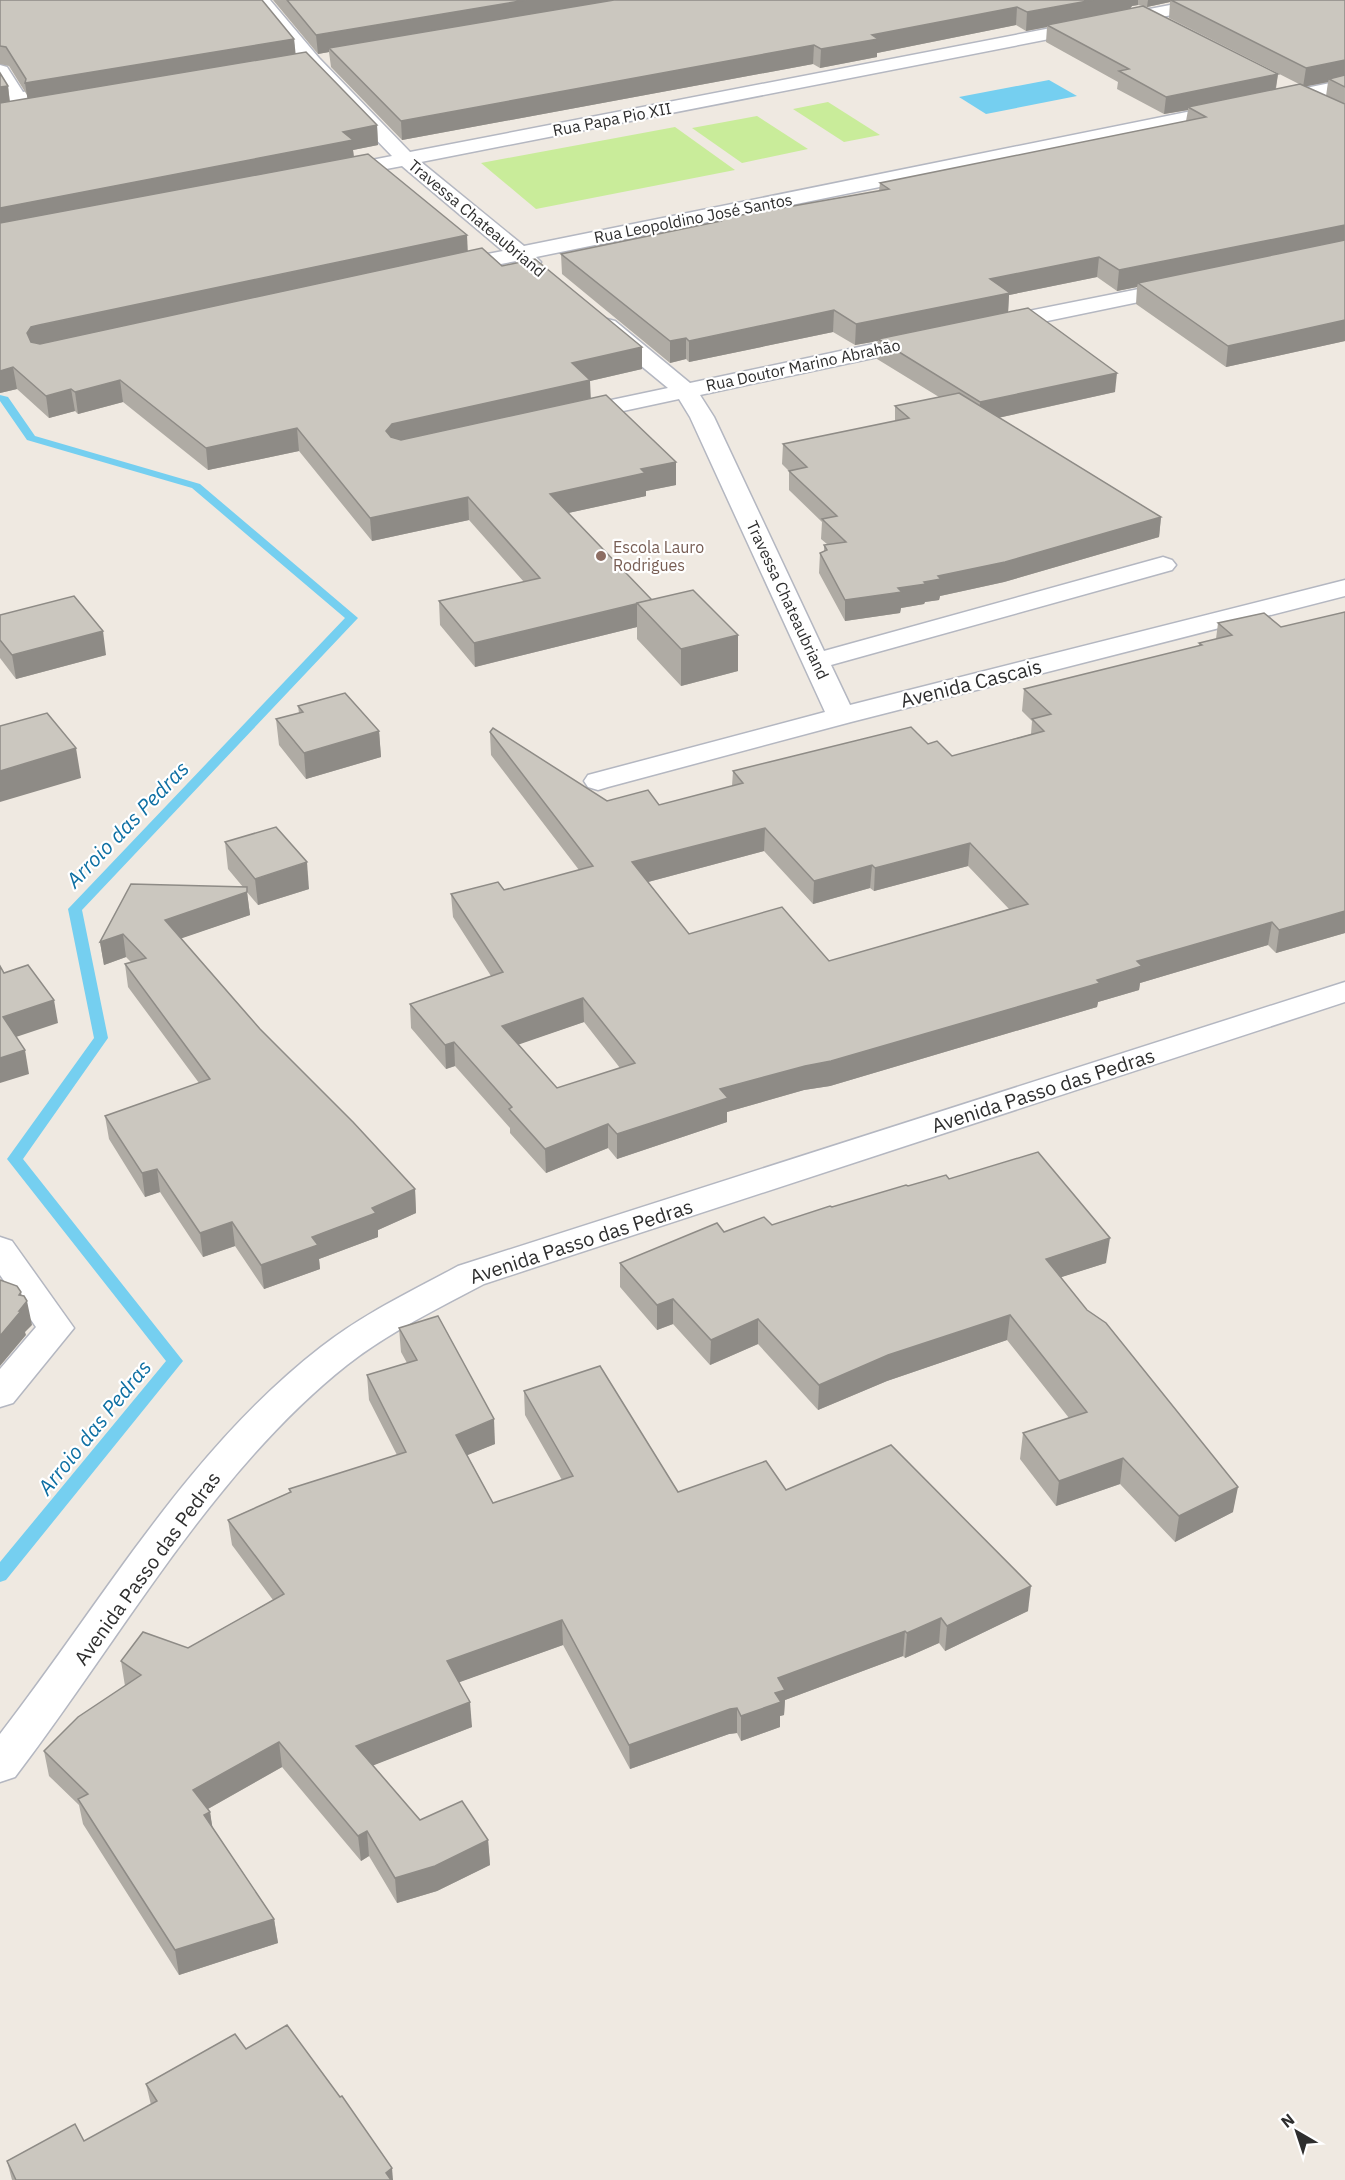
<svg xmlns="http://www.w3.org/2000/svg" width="1345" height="2180" viewBox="0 0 1345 2180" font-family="'IBM Plex Sans',sans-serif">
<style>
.pitch{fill:#c9ec9a}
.water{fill:#75cff0}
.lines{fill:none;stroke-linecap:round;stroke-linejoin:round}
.stream{fill:#75cff0;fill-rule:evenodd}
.minor-casing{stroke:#b4b7c1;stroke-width:3}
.minor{fill:#fff;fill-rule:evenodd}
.wall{fill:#afaba4;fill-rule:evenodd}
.shaded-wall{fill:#8e8b86}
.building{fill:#cbc7bf;stroke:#8e8b86;stroke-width:1.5;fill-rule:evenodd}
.education-dot{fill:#8d6e63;stroke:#fff;stroke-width:2}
.labels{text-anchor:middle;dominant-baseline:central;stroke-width:4.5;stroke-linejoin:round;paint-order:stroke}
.far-street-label{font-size:16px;fill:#2e2e2e;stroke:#fff}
.far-education-label{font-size:16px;fill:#785e54;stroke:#fff;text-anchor:start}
.street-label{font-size:20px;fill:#2e2e2e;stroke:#fff}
.water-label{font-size:21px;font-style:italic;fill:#0d6fa3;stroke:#fff}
</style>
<rect width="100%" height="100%" fill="#efe9e1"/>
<!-- pitch -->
<g class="pitch">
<path d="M828,102l52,33 -36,7 -51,-33z"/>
<path d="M757,116l51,33 -66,14 -50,-35z"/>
<path d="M675,127l60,43 -199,39 -55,-46z"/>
</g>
<!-- water -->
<path class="water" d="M1049,80l28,16 -91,18 -27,-17z"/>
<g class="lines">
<!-- stream -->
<path class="stream" d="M0,395l8,2 27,39 165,48 158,134 -276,292 26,128 -85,121 160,202 -177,219 -6,2v-20l166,-201 -159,-202 87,-121 -26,-129 277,-291 -153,-130 -165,-48 -27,-39z"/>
<!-- minor casing -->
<g class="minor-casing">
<g id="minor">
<path d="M252,0h18l49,58 91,94 786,-152h36l-3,4 -6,1 -802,157 103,84 821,-166v12l-809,165 5,5 -3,5c-10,2 -15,0 -22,-6l-67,13 -8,-1 -3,-5 3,-5 62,-12 -101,-85 -64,12 -7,-2 -3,-4 3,-4 61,-12 -87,-90z"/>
<path d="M0,65l7,2 16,25 48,-8 7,2 2,4 -2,4 -7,2 -71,12v-12l6,-1 -6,-9z"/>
<path d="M1179,281l8,1 3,5 -3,5 -193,40 -8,-2 -3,-5 3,-5 8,-2z"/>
<path d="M607,319l8,2 75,62 230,-49 8,2 3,5 -3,5 -8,2 -220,47 14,22 110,234 339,-94 9,3 4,5 -4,5 -341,95 19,40 495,-125v16l-494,126 -243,65 -10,3 -10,-3 -4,-6 4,-6 237,-63 -135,-295 -11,-18 -107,23 -8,-2 -4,-5 4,-5 104,-22 -69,-57 -3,-5 3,-5z"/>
<path d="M1345,982v20l-861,282c-47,25 -95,48 -137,81 -136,108 -227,275 -332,412l-15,5v-48c102,-132 188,-284 321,-387 42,-33 91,-56 137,-81z"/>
<path d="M0,1237l12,4 62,87 -61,75 -13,4v-38l36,-42 -36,-52z"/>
</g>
</g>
<!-- minor -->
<use href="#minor" class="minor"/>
</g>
<!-- wall -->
<g class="wall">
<path d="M0,0l294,39 1,14 82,72 1,20 -25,5 1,6 113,79v17l35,14 140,103 -52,12v17l86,64v23l-30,6v5l-78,17 84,87 86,71 -57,15 -44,-47v-12l-162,40 -35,-42 -1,-24 85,-19 -55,-62 -97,21 -73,-90 -91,19 -85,-68 -45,12 -3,-3 -26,7 -32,-29 -17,4v-320l8,13 2,16 18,-3 -1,-4 -18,-29 -9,-2z"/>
<path d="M273,0h1072v341l-119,26 -90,-63 1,-17 -20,4 -20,-14 -88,18 -1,17 107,80 -117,26 163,99 -2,20 -155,45 -64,14 -1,4 -14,2 -1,2 -23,4 -1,5 -55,8 -26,-48 1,-20 4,-2v-6l3,-1 -6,-5 1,-17 -33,-32v-19l-7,-7 1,-20 112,-23v-15l44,-9 -62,-38 1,-18 -23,4 -22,-13 -144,30 -3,-3 -16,4 -108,-89 -1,-20 158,-33v-2l160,-28 1,-8 306,-62 2,-11 -24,4 -47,-25 1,-7 -72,-40 1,-15 -21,4 -10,-6 -139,28v4l-57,11 -7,-4 -411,76 -71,-73 -2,-15 -11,2zM1170,2l-1,16 130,66 -23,5 2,-15 -148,-65 2,-3 6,-1 9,2zM1328,82l-2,14 -21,-10 18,-3z"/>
<path d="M1345,612v321l-69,20 -8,-8 -128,38 -1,7 -41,12 -1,5 -267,79 -26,4 -77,22v10l-110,37 -9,-11 -62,25 -36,-40v-5l-55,-62 -9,3 -35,-41 -1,-24 81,-28 -38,-59 -2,-23 53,-4 75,-20 -88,-115 -1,-23 117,69 52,4 73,-19 1,-15 195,-27 24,12 79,-22 1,-13 -10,-10 2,-22 175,-43v-3l17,-4 2,-16 63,4zM764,851l49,53 57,-16 4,3 94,-25 41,43 -180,52 -140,-27 -41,-52zM584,1022l36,46 -63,20 -39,-44z"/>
<path d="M0,615l106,40 -90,24 -16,-21z"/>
<path d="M298,706l81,25 2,26 -75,22 -27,-34 -3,-26 23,-6z"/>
<path d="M225,842l84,47 -51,16 -11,-13 3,23 -69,23 79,91 155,160 1,24 -38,17v7l-59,22 1,10 -56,20 -29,-43 -32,11 -43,-65 -15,5 -36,-58 -4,-23 94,-33 -71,-96 -3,-23 6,-2 -5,-5 -22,8 -4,-23 143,-55 -15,-18z"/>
<path d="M949,1179l157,84 -45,14 172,235 -58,30 -55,-58 -64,22 -36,-47 3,-26 46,-15 -62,-78 -120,41 -69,29 -60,-66 -48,21 -37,-41 -16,6 -37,-43v-24l104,-31 48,-7 136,-39z"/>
<path d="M399,1328l96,116 -28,11 26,48 69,-23 -37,-65 -1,-24 154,101 108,-2 242,121 -83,40 -6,-8 -34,15 -2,-2 -118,44 -1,15 -4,1v11l-39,14 -4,-8 -8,1 -99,35 -67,-124 -104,37 13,45 -99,38 47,55 68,20 2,25 -53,26 -40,12 -28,-47 -8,5 -79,-94 -74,42 2,3 2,15 62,92 4,24 -99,32 -96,-151 -4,-19 -30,-29 -5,-25 81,-65 -4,-25 67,-13 85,-48 -41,-55 -4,-25 62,-28 -1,-3 108,-34 -28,-55 -2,-25 40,-12 -6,-11z"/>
<path d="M246,2049l147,131h-381l-5,-19 77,-20 67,-36 -5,-21z"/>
</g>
<!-- shaded-wall -->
<g class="shaded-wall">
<path d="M526,0h108l-305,48v4l-11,2 -2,-19z"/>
<path d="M1093,0h45v5l-6,1 -4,5 -81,14v2l-21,4 1,-19z"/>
<path d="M1148,0h23l-1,2 -23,5z"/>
<path d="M1017,7l-1,18 -139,28v4l-57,11 1,-19 51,-14z"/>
<path d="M294,39l2,18 -268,45 -3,-19z"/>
<path d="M814,45l-1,19 -411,76 -1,-19z"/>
<path d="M1345,60v19h-16l-1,3 -25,5 3,-19z"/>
<path d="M1278,74l-3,18 -87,15v3l-24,4 2,-17z"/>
<path d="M8,86l2,19 -10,2v-20z"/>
<path d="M377,125l1,20 -25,5 1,10 -354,69v-21l343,-76z"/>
<path d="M1345,225v20l-207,38 -1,4 -20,4 2,-21z"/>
<path d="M467,235l1,20 -434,94 -7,-16 4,-6z"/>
<path d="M1099,257l-2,20 -88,18 -1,19 -130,25v2l-23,4 1,-21 134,-45z"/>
<path d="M834,310l-1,22 -144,30v-21z"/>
<path d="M1345,320v21l-119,26 2,-21z"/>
<path d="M686,338v21l-16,4v-22z"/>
<path d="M642,347v22l-52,12 1,21 -198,44 -7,-15 6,-7 180,-61z"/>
<path d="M13,367l4,22 -17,4v-22z"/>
<path d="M1117,373l-2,19 -136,30 1,-20z"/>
<path d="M120,380l3,22 -45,12 -3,-22z"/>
<path d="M71,389l4,22 -26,7 -3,-22z"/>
<path d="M297,428l2,23 -91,19 -2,-22z"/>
<path d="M676,462v23l-30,6v5l-96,21v-23l91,-25z"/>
<path d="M468,497l1,23 -97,21 -2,-23z"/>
<path d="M1161,517l-2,20 -155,45 -64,14 -1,4 -14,2 -1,2 -23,4 -1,5 -55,8v-21l79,-18 14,-6z"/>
<path d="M637,604v23l-162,40 -1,-24z"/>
<path d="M103,631l3,24 -90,24 -4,-24z"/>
<path d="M738,635v36l-57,15v-37z"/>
<path d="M379,731l2,26 -75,22 -2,-26z"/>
<path d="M76,748l5,30 -81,24v-31z"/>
<path d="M765,828l-1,23 -131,35 -1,-24z"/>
<path d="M970,843l-2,23 -94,25 1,-23z"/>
<path d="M307,862l2,27 -51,16 -3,-26z"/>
<path d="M872,865l-2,23 -57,16 1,-23z"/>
<path d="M247,892l3,23 -82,28 -3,-23z"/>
<path d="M1345,911v22l-69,20 3,-23z"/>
<path d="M1272,922l-4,23 -128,38 -1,7 -41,12 -1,5 -267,79 -26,4 -77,22v10l-110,37v-25l103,-45 377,-109 40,-19z"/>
<path d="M123,934l3,23 -22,8 -4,-23z"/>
<path d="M583,998l1,24 -81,28 -1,-24z"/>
<path d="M54,1000l4,23 -51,17 -4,-23z"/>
<path d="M454,1042l1,24 -9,3 -1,-24z"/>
<path d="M25,1050l4,24 -29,9v-25z"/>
<path d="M608,1124v24l-62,25 -1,-24z"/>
<path d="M157,1169l3,23 -15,5 -3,-24z"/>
<path d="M415,1189l1,24 -38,17v7l-59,22 1,10 -56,20 -3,-24 51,-28 60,-29z"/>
<path d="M232,1222l3,24 -32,11 -3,-24z"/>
<path d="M1110,1238l-4,25 -63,20 3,-24z"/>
<path d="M21,1292l2,13 4,-4 5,24 -7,7 1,3 -26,31v-30z"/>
<path d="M673,1299v25l-16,6v-25z"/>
<path d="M1010,1315l-3,25 -120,41 -69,29 1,-25 69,-30z"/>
<path d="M758,1319v25l-48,21 1,-25z"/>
<path d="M494,1419l1,25 -37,15 -2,-24z"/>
<path d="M1123,1458l-3,26 -64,22 3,-25z"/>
<path d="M1238,1487l-5,25 -58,30 4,-26z"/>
<path d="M1031,1586l-3,25 -83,40 2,-25z"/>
<path d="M941,1618l-2,25 -34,15 2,-25z"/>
<path d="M562,1620l1,25 -114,41 -2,-25z"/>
<path d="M905,1631l-2,25 -118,44 -1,15 -4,1v11l-39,14v-25l34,-23 3,-15z"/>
<path d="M470,1702l2,25 -113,44 -3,-25z"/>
<path d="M737,1708v25l-8,1 -99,35 -1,-24 101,-36z"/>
<path d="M279,1742l3,25 -85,48 -4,-25z"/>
<path d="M210,1812l4,25 -10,-22z"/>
<path d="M367,1831l2,25 -8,5 -3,-25z"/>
<path d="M488,1840l2,25 -53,26 -40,12 -2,-25z"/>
<path d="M274,1919l4,24 -99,32 -4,-25z"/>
<path d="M392,2168l1,12h-6l-1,-7z"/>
</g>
<!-- building -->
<g class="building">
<path d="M0,0h262l32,39 -269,44 1,-4 -20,-32 -6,-1z"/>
<path d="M287,0h239l-210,35z"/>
<path d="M614,0h479l-66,12 -10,-5 -145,28 6,4 -57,10 -7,-4 -413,76 -72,-73z"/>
<path d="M1171,0h174v60l-39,8z"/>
<path d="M1143,6l135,68 -112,23 -47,-26 10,-2 -82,-44z"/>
<path d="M306,52l71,73 -34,7 10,8 -353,68v-105z"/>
<path d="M0,73l8,13 -8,1z"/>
<path d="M1345,75v12l-16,-8z"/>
<path d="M1300,84l45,20v121l-226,45 -20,-13 -109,22 20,14 -154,31 -22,-14 -145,31 -3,-3 -16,3 -109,-87 160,-33 -2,-2 170,-30 -9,-6 326,-66 -18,-10z"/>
<path d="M368,154l99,81 -428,90 -8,2 -4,6 4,9 9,2 442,-96 20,18 33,-7 107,88 -70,16 18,17 -198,44 -6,7 5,6 10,3 205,-45 70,67 -35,7 4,4 -95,21 102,106 -178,43 -35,-42 101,-23 -72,-81 -98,21 -73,-90 -91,20 -86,-68 -45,12 -4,-3 -25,7 -33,-29 -13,4v-148z"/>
<path d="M1345,240v80l-117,26 -90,-63z"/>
<path d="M1028,308l89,65 -137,29 -102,-63z"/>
<path d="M959,393l202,124 -156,45 -67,14 3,3 -17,3 2,2 -28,4 4,4 -57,8 -25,-47 7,-3 -3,-5 22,-3 -24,-23 15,-3 -48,-45 18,-4 -24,-23 126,-26 -14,-12z"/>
<path d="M693,590l45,45 -57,14 -44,-46z"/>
<path d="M74,596l29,35 -91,24 -12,-15v-25z"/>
<path d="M1345,612v299l-66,19 -7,-8 -135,39 5,5 -45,14 3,3 -269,78 -26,5 -85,23 8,9 -111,36 -9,-10 -63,25 -36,-40 3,-2 -58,-65 -9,3 -35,-41 93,-32 -52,-78 47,-12 6,8 89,-24 -103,-134 3,-4 114,73 41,-11 11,15 84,-22 -10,-12 178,-44 17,17 9,-3 15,15 92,-25 -12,-12 19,-5 -27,-25 178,-44 -3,-2 33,-8 -14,-12 46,-10 17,14zM765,828l49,53 58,-16 3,3 95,-25 58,61 -199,57 -47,-54 -93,27 -57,-72zM583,998l52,65 -78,25 -55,-62z"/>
<path d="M345,693l34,38 -75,22 -28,-34 27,-7 -5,-6z"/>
<path d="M47,713l29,35 -76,23v-45z"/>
<path d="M276,827l31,35 -52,17 -30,-37z"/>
<path d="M131,884l116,3v5l-82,28 95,109 93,93 62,67 -43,19 4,5 -64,24 6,8 -57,20 -29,-43 -32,11 -43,-64 -15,4 -37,-57 105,-37 -85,-115 21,-6 -23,-24 -23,8z"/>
<path d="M28,965l26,35 -51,17 22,33 -25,8v-92l4,7z"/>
<path d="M1038,1152l72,86 -64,21 41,51 19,13 132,164 -59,29 -56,-58 -64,23 -36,-48 64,-21 -77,-97 -122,40 -69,30 -61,-66 -47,21 -38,-41 -16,6 -37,-42 97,-40 7,9 40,-15 8,8 58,-19 2,1 74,-22 2,1 38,-11 3,4z"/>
<path d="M0,1280l17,6 4,6 -2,3 5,1 3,5 -8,10h2l-21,25z"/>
<path d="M438,1316l56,103 -38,16 37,68 80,-27 -49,-85 76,-25 78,126 88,-31 20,29 105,-45 140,141 -84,40 -6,-8 -34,15 -2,-2 -127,47 7,12 -10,3 6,9 -40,14 -4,-8 -7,1 -101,36 -67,-125 -115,41 23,41 -114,44 64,74 42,-19 26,39 -53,26 -40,12 -28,-47 -9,5 -79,-94 -86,48 17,22 -6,3 70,104 -99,31 -97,-151 10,-5 -44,-43 34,-34 63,-42 -20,-14 22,-29 45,16 96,-54 -56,-74 63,-28 -2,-3 117,-37 -39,-77 50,-15 -18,-32z"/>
<path d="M287,2025l53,72 2,-1 50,72 -6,5 5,7h-375l-9,-19 68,-37 9,17 73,-40 -11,-17 89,-50 11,15z"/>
</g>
<!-- markers -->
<circle class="education-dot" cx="601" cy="556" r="6"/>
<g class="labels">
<!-- far-street labels -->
<g class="far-street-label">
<text transform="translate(612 119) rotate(-11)">Rua Papa Pio XII</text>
<text transform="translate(477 218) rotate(40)">Travessa Chateaubriand</text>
<text transform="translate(693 218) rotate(-11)">Rua Leopoldino José Santos</text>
<text transform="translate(803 365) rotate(-12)">Rua Doutor Marino Abrahão</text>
<text transform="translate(788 600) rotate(65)">Travessa Chateaubriand</text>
</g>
<!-- far-education labels -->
<g class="far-education-label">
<text x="613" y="547">Escola Lauro<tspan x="613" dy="18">Rodrigues</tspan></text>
</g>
<!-- street labels -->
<g class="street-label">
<text transform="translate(971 683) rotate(-14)">Avenida Cascais</text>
<text transform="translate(1043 1090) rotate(-18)">Avenida Passo das Pedras</text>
<text transform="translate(581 1241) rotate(-18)">Avenida Passo das Pedras</text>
<text transform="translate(147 1568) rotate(-54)">Avenida Passo das Pedras</text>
</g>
<!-- water labels -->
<g class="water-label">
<text transform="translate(127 824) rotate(-46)">Arroio das Pedras</text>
<text transform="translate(94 1427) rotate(-51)">Arroio das Pedras</text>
</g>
</g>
<!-- north arrow -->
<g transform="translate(1297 2132) rotate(321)" stroke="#ffffff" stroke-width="4.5" paint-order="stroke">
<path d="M0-4.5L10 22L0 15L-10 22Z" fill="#2e2e2e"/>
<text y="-9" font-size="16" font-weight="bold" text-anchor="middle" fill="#2e2e2e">N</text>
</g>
</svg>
